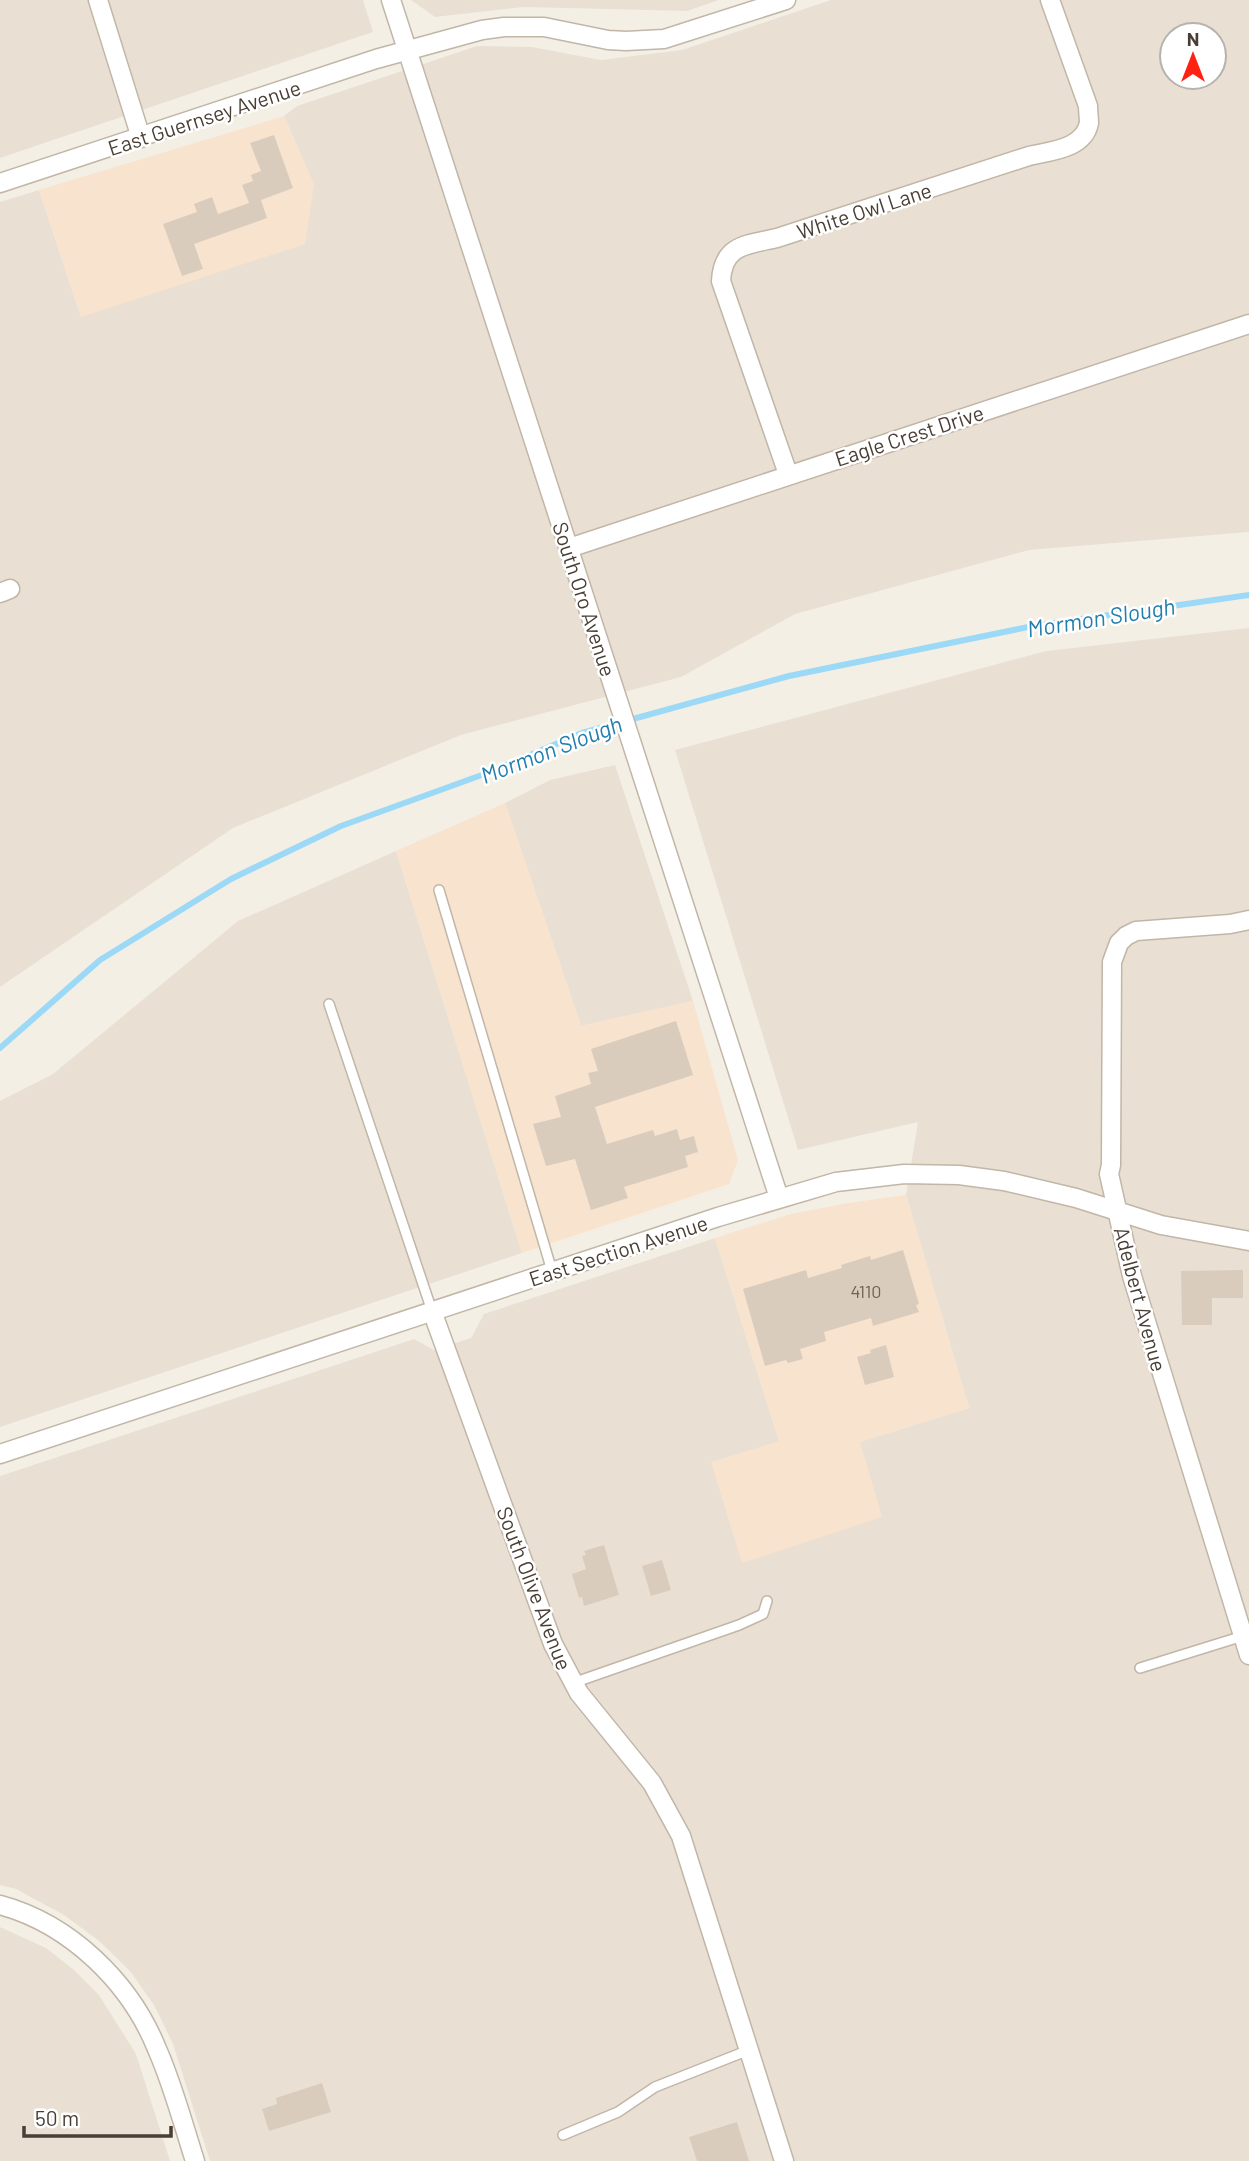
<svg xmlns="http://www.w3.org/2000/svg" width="1249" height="2161" viewBox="0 0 1249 2161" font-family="Barlow,sans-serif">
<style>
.residential{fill:#e9e0d3;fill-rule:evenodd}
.commercial{fill:#f8e3ce}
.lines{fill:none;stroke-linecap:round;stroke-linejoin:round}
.stream{stroke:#9cd9f7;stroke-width:6}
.building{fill:#daccbd}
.service-casing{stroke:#c1b6a7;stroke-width:12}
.minor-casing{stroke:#c1b6a7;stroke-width:21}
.service{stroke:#fff;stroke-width:9}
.minor{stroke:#fff;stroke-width:18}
.labels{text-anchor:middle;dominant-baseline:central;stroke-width:5;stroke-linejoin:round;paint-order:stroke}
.number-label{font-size:18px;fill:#6c6256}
.street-label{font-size:21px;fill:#483e34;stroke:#fff}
.water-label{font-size:23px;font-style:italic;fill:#217ead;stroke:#fff}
</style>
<rect width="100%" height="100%" fill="#f4efe5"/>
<!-- residential -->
<g class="residential">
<path d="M0,0h363l10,32 -373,126z"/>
<path d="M411,0h308l-32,11 -163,-4 -89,10z"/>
<path d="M831,0h418v532l-220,18 -234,64 -114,63 -220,58 -228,93 -233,159v-785l39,-12 42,127 233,-132 -30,-69 13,-10 180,-60 55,1 69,13 81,-10zM1172,35h42v42h-42z"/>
<path d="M1249,628v1533h-1039l-37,-117 -19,-39 -24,-34 -31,-30 -35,-26 -48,-26 -16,-4v-409l414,-137 20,11 37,-12 13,-24 231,-76 64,203 80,1 110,-34 -63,-213 12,-73 -120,28 -123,-400 371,-99z"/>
<path d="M615,765l78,236 -112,25 -76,-223 45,-23z"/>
<path d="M396,851l126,402 -522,174v-326l53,-27 185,-153z"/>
<path d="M0,1927l46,21 28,22 25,25 37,59 34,107h-170z"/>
</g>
<!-- commercial -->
<g class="commercial">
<path d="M284,116l30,69 -9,59 -224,73 -42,-127z"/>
<path d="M505,803l76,223 112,-25 45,159 -9,24 -207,69 -126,-402z"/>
<path d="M906,1195l63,213 -109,34 22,75 -140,46 -31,-101 68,-21 -64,-203 76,-24 57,-11z"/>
</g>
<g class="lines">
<!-- stream -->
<path class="stream" d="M0,1048l100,-88 131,-81 110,-53 149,-54 92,-39 207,-57 244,-50 216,-31"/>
</g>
<!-- building -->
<g class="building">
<path d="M274,135l19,53 -32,12 6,18 -73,26 9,25 -21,7 -19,-52 34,-12 -3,-8 18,-7 6,17 31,-11 -7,-18 11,-4 -2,-6 10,-4 -11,-28z"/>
<path d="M676,1021l17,54 -98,32 12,37 46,-14 2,6 22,-7 3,11 14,-4 4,16 -13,4 3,11 -64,20 4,11 -37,12 -16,-51 -29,7 -13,-42 28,-7 -6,-21 36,-12 -3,-11 10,-2 -7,-22z"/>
<path d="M903,1250l16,54 -3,1 3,7 -46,14 -2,-8 -47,14 2,9 -26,8 3,10 -15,4 -2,-3 -21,6 -22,-77 63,-19 2,8 34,-10 -1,-3 29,-9 1,4z"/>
<path d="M1243,1270v28h-31v27h-30l-1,-54z"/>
<path d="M886,1345l8,32 -29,8 -8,-28 14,-4 -1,-3z"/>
<path d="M604,1545l15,50 -35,11 -2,-9 -3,1 -7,-24 14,-5 -4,-13 4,-1 -2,-4z"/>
<path d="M662,1560l9,30 -20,6 -9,-30z"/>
<path d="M322,2083l9,29 -62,19 -7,-22 15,-5 -1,-6z"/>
<path d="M737,2122l12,39h-52l-8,-24z"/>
</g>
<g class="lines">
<!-- service casing -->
<g class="service-casing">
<g id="service">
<path d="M439,890l113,381"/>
<path d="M329,1004l103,307"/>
<path d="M1140,1668l103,-32"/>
<path d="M573,1683l166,-58 24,-11 4,-13"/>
<path d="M563,2135l55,-23 37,-25 94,-37"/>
</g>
</g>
<!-- minor casing -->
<g class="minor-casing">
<g id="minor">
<path d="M98,0l43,138"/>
<path d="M391,0l388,1198"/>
<path d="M0,183l376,-124 106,-29 22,-3h40l64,13 18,1 38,-2 122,-39"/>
<path d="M788,474l-67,-193c2,-37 26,-36 56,-43l252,-82c21,-5 55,-7 60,-33 0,-5 -1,-11 -1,-17l-38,-106"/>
<path d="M569,548l680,-224"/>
<path d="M0,593l10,-4"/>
<path d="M1249,920l-19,4 -94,7 -10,5 -7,7 -7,19 -1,203 -2,9 23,102 117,379"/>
<path d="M432,1311l121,333 26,49 73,90 29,53 103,325"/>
<path d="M0,1454l718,-237 118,-35 68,-8 55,1 45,6 72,17 85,27 88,16"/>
<path d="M0,1905c70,19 130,77 157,144 16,36 26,75 38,112"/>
</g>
</g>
<!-- service -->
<use href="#service" class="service"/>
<!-- minor -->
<use href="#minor" class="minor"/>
</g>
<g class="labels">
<!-- number labels -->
<g class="number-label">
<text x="866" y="1291">4110</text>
</g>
<!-- street labels -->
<g class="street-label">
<text transform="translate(204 117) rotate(-18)">East Guernsey Avenue</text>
<text transform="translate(864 210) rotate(-18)">White Owl Lane</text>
<text transform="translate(909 435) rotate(-18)">Eagle Crest Drive</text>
<text transform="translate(585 599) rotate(72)">South Oro Avenue</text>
<text transform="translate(618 1250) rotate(-18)">East Section Avenue</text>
<text transform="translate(1141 1299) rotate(75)">Adelbert Avenue</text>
<text transform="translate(535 1588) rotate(69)">South Olive Avenue</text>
</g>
<!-- water labels -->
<g class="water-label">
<text transform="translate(1101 617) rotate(-9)">Mormon Slough</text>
<text transform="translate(551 749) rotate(-21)">Mormon Slough</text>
</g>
</g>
<!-- north arrow -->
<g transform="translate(1193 56)"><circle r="33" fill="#ffffff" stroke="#b6b2ae" stroke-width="2"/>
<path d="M0-5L12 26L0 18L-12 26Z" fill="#ff2112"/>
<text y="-10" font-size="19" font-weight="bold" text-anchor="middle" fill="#483e34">N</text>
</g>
<!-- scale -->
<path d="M24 2126v10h147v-10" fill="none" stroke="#483e34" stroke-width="3.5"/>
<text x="35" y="2126" font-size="21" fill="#483e34" stroke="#ffffff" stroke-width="5" paint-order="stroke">50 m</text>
</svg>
